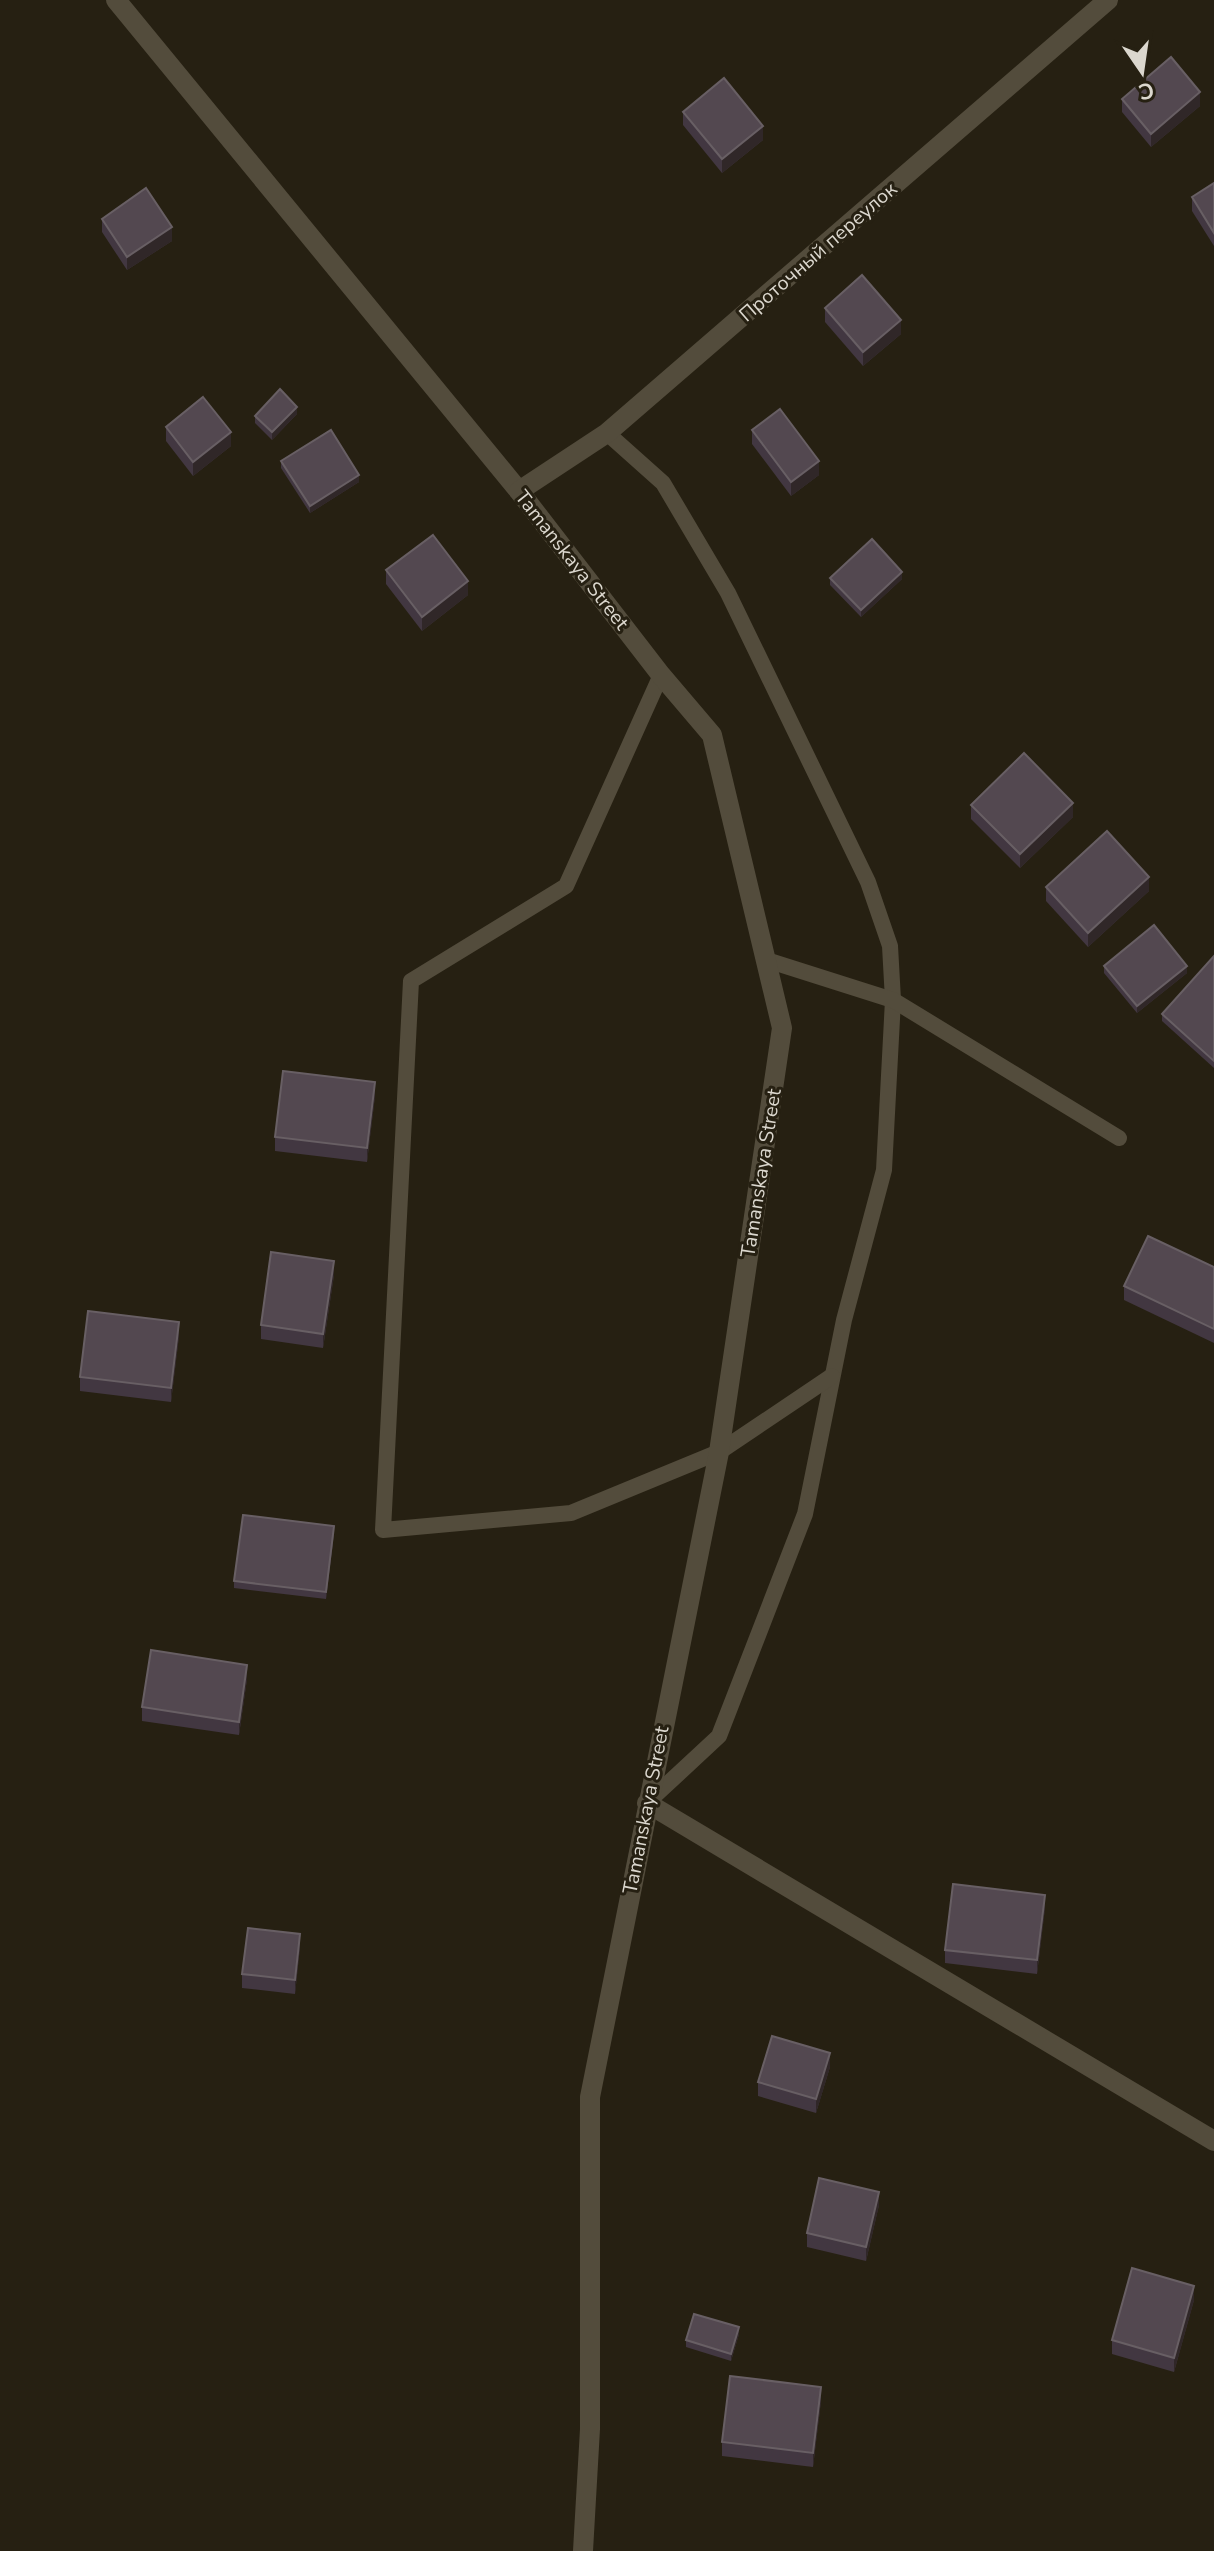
<svg xmlns="http://www.w3.org/2000/svg" width="1214" height="2551" viewBox="0 0 1214 2551" font-family="'Nunito Sans',sans-serif">
<style>
.lines{fill:none;stroke-linecap:round;stroke-linejoin:round}
.service{stroke:#534c3c;stroke-width:16}
.minor{stroke:#534c3c;stroke-width:20}
.wall{fill:#423741}
.shaded-wall{fill:#302728}
.building{fill:#534850;stroke:#685f64;stroke-width:2}
.labels{text-anchor:middle;dominant-baseline:central;stroke-width:6;stroke-linejoin:round;paint-order:stroke}
.street-label{font-size:20px;fill:#dbd7ce;stroke:#262012}
</style>
<rect width="100%" height="100%" fill="#262012"/>
<g class="lines">
<!-- service -->
<g class="service">
<path d="M607,433l56,50 65,110 140,289 22,64 3,54 -9,170 -40,150 -39,194 -86,222 -71,66"/>
<path d="M661,675l-95,211 -155,95 -28,549 188,-17 148,-61 113,-76"/>
<path d="M767,960l126,40 226,138"/>
</g>
<!-- minor -->
<g class="minor">
<path d="M116,0l403,491 142,184 51,60 70,293 -63,424 -129,645v332l-7,122"/>
<path d="M519,491l88,-58 501,-433"/>
<path d="M647,1803l567,338"/>
</g>
</g>
<!-- wall -->
<g class="wall">
<path d="M1122,99l78,7 -49,41 -29,-35z"/>
<path d="M683,112l80,28 -41,33 -39,-48z"/>
<path d="M1214,183v63l-22,-35v-14z"/>
<path d="M102,219l70,22 -45,29 -25,-38z"/>
<path d="M825,308l76,26 -38,32 -38,-44z"/>
<path d="M297,414l-25,26 -17,-17v-7z"/>
<path d="M166,427l65,19 -38,30 -27,-35z"/>
<path d="M752,430l67,45 -28,21 -39,-52z"/>
<path d="M281,461l78,21 -49,31 -29,-45z"/>
<path d="M386,570l82,25 -46,36 -36,-47z"/>
<path d="M830,578l72,1 -41,38 -31,-32z"/>
<path d="M971,805l102,12 -53,51 -49,-49z"/>
<path d="M1046,887l103,4 -61,56 -42,-46z"/>
<path d="M1214,956v112l-52,-47v-7z"/>
<path d="M1104,966l83,7 -50,40 -33,-40z"/>
<path d="M375,1096l-8,66 -92,-11v-14z"/>
<path d="M1214,1267v76l-90,-43v-14z"/>
<path d="M334,1275l-11,73 -62,-9v-14z"/>
<path d="M179,1336l-8,66 -91,-11v-14z"/>
<path d="M334,1533l-8,66 -92,-11v-7z"/>
<path d="M247,1679l-8,56 -97,-14v-14z"/>
<path d="M1045,1908l-8,66 -92,-11v-13z"/>
<path d="M300,1947l-5,47 -53,-6v-14z"/>
<path d="M830,2067l-14,46 -58,-17v-14z"/>
<path d="M879,2205l-13,56 -59,-14v-14z"/>
<path d="M1194,2300l-20,72 -62,-18v-14z"/>
<path d="M739,2334l-8,27 -45,-14v-7z"/>
<path d="M821,2401l-8,66 -91,-11v-14z"/>
</g>
<!-- shaded-wall -->
<g class="shaded-wall">
<path d="M1200,92v14l-49,41v-13z"/>
<path d="M763,126v14l-41,33v-14z"/>
<path d="M172,227v14l-45,29v-13z"/>
<path d="M901,320v14l-38,32v-14z"/>
<path d="M297,407v7l-25,26v-8z"/>
<path d="M231,432v14l-38,30v-14z"/>
<path d="M819,461v14l-28,21v-14z"/>
<path d="M359,475v7l-49,31v-7z"/>
<path d="M902,572v7l-41,38v-7z"/>
<path d="M468,581v14l-46,36v-14z"/>
<path d="M1073,803v14l-53,51v-14z"/>
<path d="M1149,877v14l-61,56v-14z"/>
<path d="M1187,966v7l-50,40v-7z"/>
<path d="M375,1082v14l-8,66v-14z"/>
<path d="M334,1261v14l-11,73v-14z"/>
<path d="M179,1322v14l-8,66v-14z"/>
<path d="M334,1526v7l-8,66v-7z"/>
<path d="M247,1665v14l-8,56v-13z"/>
<path d="M1045,1895v13l-8,66v-14z"/>
<path d="M300,1934v13l-5,47v-14z"/>
<path d="M830,2053v14l-14,46v-14z"/>
<path d="M879,2192v13l-13,56v-14z"/>
<path d="M1194,2286v14l-20,72v-14z"/>
<path d="M739,2327v7l-8,27v-7z"/>
<path d="M821,2387v14l-8,66v-14z"/>
</g>
<!-- building -->
<g class="building">
<path d="M1171,57l29,35 -49,42 -29,-35z"/>
<path d="M724,78l39,48 -41,33 -39,-47z"/>
<path d="M1214,183v50l-22,-36z"/>
<path d="M146,188l26,39 -45,30 -25,-38z"/>
<path d="M862,275l39,45 -38,32 -38,-44z"/>
<path d="M280,389l17,18 -25,25 -17,-16z"/>
<path d="M203,397l28,35 -38,30 -27,-35z"/>
<path d="M780,409l39,52 -28,21 -39,-52z"/>
<path d="M331,430l28,45 -49,31 -29,-45z"/>
<path d="M433,535l35,46 -46,36 -36,-47z"/>
<path d="M872,539l30,33 -41,38 -31,-32z"/>
<path d="M1024,753l49,50 -53,51 -49,-49z"/>
<path d="M1107,831l42,46 -61,56 -42,-46z"/>
<path d="M1154,925l33,41 -50,40 -33,-40z"/>
<path d="M1214,956v105l-52,-47z"/>
<path d="M283,1071l92,11 -8,66 -92,-11z"/>
<path d="M1148,1236l66,31v62l-90,-43z"/>
<path d="M271,1252l63,9 -11,73 -62,-9z"/>
<path d="M88,1311l91,11 -8,66 -91,-11z"/>
<path d="M243,1515l91,11 -8,66 -92,-11z"/>
<path d="M151,1650l96,15 -8,57 -97,-15z"/>
<path d="M953,1884l92,11 -8,65 -92,-10z"/>
<path d="M248,1928l52,6 -5,46 -53,-6z"/>
<path d="M772,2036l58,17 -14,46 -58,-17z"/>
<path d="M819,2178l60,14 -13,55 -59,-14z"/>
<path d="M1132,2268l62,18 -20,72 -62,-18z"/>
<path d="M694,2314l45,13 -8,27 -45,-14z"/>
<path d="M730,2376l91,11 -8,66 -91,-11z"/>
</g>
<g class="labels">
<!-- street labels -->
<g class="street-label">
<text transform="translate(818 252) rotate(-41)">Проточный переулок</text>
<text transform="translate(572 560) rotate(52)">Tamanskaya Street</text>
<text transform="translate(761 1173) rotate(-81)">Tamanskaya Street</text>
<text transform="translate(646 1810) rotate(-79)">Tamanskaya Street</text>
</g>
</g>
<!-- north arrow -->
<g transform="translate(1142 72) rotate(167)" stroke="#262012" stroke-width="6" paint-order="stroke">
<path d="M0-6L14 30L0 20L-14 30Z" fill="#dbd7ce"/>
<text y="-12" font-size="22" font-weight="bold" text-anchor="middle" fill="#dbd7ce">С</text>
</g>
</svg>
